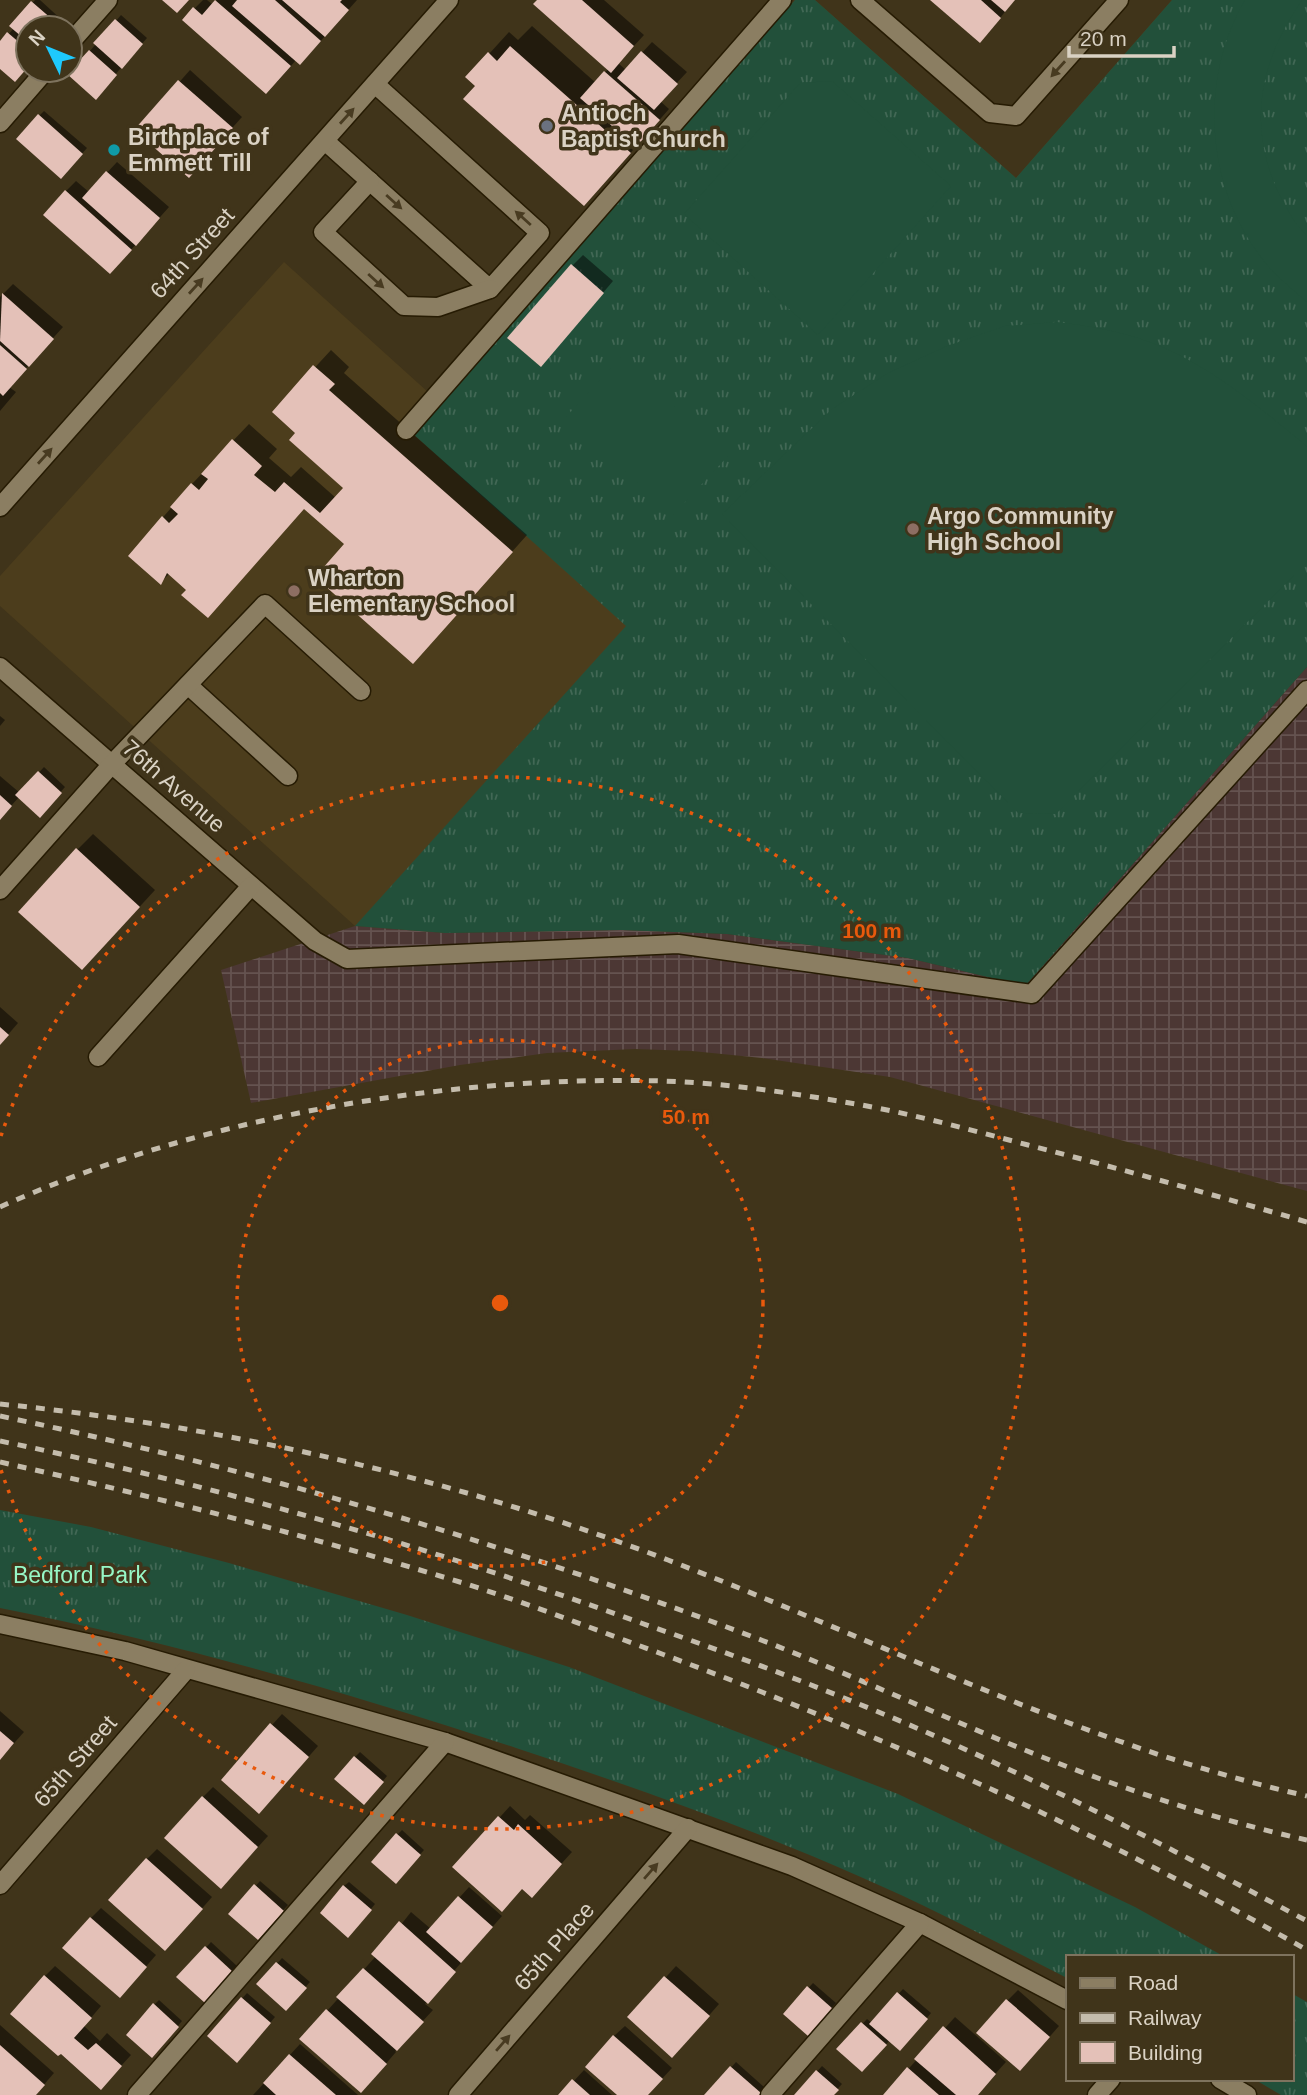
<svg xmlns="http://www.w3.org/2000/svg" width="1307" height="2095" viewBox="0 0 1307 2095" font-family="Arial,sans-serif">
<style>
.built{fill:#4c3d1c}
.industrial{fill:url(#industrial-grid)}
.grass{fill:url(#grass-tufts)}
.pitch{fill:#22503a}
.shadow{fill:#0007}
.building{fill:#e4c1b8}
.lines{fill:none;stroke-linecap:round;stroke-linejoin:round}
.minor-casing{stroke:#261b03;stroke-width:21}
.minor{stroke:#8b7e62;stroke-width:18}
.rail{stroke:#c4bcac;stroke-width:5;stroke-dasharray:9 9;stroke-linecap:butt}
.oneway{fill:#483b21}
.ring{fill:none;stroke:#e8590c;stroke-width:3.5;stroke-dasharray:3.5 7}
.worship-dot{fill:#6b7280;stroke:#40341a;stroke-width:2.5}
.culture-dot{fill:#0f9aa8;stroke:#40341a;stroke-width:2.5}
.education-dot{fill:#8d6e63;stroke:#40341a;stroke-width:2.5}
.labels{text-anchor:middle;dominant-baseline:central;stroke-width:7;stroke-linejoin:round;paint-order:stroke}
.poi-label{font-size:23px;font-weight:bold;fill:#dad2c4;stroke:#40341a;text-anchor:start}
.street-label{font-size:23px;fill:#dad2c4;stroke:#40341a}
.park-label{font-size:23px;fill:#96f7c6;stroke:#40341a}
.centre{fill:#e8590c;stroke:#40341a;stroke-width:3.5}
.ring-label{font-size:21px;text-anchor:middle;font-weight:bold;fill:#e8590c;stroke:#40341a;stroke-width:7;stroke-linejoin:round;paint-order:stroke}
</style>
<defs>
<pattern id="industrial-grid" width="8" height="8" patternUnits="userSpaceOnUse" patternTransform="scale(1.75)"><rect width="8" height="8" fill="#4c3734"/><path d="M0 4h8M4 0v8" fill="none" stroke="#655350"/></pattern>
<pattern id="grass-tufts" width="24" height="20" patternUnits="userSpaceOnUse" patternTransform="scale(1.75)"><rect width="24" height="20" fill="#22503a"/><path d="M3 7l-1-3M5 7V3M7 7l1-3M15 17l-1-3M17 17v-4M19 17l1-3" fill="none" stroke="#426855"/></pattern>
</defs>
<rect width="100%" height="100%" fill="#40341a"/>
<!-- built -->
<path class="built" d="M795,0h20l201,178 156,-178h135v667l-862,266 -90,-7 -355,-320v-30l284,-314 155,140z"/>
<!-- industrial -->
<path class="industrial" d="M1307,667v524l-417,-114 -128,-19 -70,-7 -57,-2 -88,4 -87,12 -209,38 -30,-133 134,-44 90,7 176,-3 106,4 181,24 117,28z"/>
<!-- grass -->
<g class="grass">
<path d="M795,0h20l201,178 156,-178h135v667l-282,319 -117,-28 -181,-24 -106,-4 -176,3 -90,-7 271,-300 -214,-193z"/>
<path d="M0,1510l91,17 138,36 178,52 162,52 329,127 237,113 90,50h-158v21c-67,-34 -135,-70 -204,-100 -113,-50 -229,-91 -347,-130 -169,-56 -341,-105 -516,-140z"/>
<path d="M1291,1993l16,9v93h-26l-27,-16h37z"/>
</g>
<!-- pitch -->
<g class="pitch">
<path d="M1245,0h57c-42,61 -55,123 -24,192 6,11 12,23 19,33 3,3 9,9 10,12 0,7 0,54 0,65 -18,-15 -36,-30 -49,-49 -53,-72 -58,-176 -13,-253z"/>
<path d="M832,81l119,105 -133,149 -134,-121 116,-131z"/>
<path d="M1057,322c32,4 64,9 95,21 56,21 104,62 150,99l5,5v115l-251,252 -38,-1 -296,-299 110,-105 56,-36 59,-27 58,-20z"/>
<path d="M621,357l107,99 -55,59 -107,-98z"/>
</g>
<!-- shadow -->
<g class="shadow">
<path d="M35,0h5l23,21 -6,7h-29v37l-28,2v-23l14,-16 -2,-2z"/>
<path d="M203,0h4l5,4 5,-4h140l-47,53 -14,7 -19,22 -83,-73z"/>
<path d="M539,0h65l40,35 -26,28 8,7 26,-28 35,30 -27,29 9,8 -65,74 -136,-106 41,-45 9,8 14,-14 64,57 13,-15z"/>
<path d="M933,0h81l-24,31z"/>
<path d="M121,15l26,23 -47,54 -30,-18z"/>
<path d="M190,70l52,47 -43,48 -62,-35z"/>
<path d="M44,111l43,37 -21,24 -27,-56z"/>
<path d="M117,162l52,45 -48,54 -55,-70 10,-10 13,11z"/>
<path d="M583,255l30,26 -62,73 21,-88z"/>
<path d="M13,284l50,43 -54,60 7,5 -16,19v-114z"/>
<path d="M331,350l18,17 -5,6 183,162 -99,111 -82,-102 -41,-37 -116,83 -19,-17 -9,9 -31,-27 62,-71 57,-60 28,25 -8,9 22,19 10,-10 35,31 9,-10 -48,-55 -23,-21z"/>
<path d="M0,716l5,4 -5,6z"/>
<path d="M44,767l21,20 -25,28 -20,-19 -20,22v-42l20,17z"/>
<path d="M93,834l62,56 -57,62 -21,-102z"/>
<path d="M0,1007l18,16 -18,21z"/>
<path d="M0,1711l24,21 -24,27z"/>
<path d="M282,1714l36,32 -48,55 2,-76z"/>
<path d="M360,1752l27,24 -18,22 -14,-41z"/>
<path d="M213,1787l55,49 -36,40 -29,-79z"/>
<path d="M510,1806l15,14 5,-5 42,37 -30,33 -20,2 -67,-20z"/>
<path d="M402,1830l22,20 -24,27 -3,-42z"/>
<path d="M157,1849l55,48 -36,41 -29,-79z"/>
<path d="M260,1881l28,24 -30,33 -27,-24z"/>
<path d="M349,1882l26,22 -22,27 -9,-45z"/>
<path d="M469,1887l33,29 -77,88 8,6 -38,41 1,1 -25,29 -44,-70 49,-55 35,-44 20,17z"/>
<path d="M101,1908l55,47 -26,30 -39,-67z"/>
<path d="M211,1942l26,24 -32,35 -26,-24z"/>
<path d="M282,1958l28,24 -24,26 -27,-24z"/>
<path d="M55,1966l46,40 -17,20 16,15 7,-8 24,22 -20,22 -50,-26 -16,-75z"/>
<path d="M676,1966l43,38 -36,41 -53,-28z"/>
<path d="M813,1983l23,20 -28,31 -23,-21z"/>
<path d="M903,1989l28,24 -26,31 -15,-4 -28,30 -23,-21 28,-30 5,4z"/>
<path d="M1018,1990l41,36 -28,32 -24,-57z"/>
<path d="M247,1993l28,24 -33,39 -33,-20z"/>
<path d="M159,2000l23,21 -25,30 -3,-46z"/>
<path d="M955,2017l51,45 -30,33h-91z"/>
<path d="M0,2025l54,48 -19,22h-35z"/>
<path d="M625,2026l47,42 -25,27h-28l-5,-59z"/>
<path d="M300,2044l58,51h-105z"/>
<path d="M736,2062l28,25 -7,8h-50z"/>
<path d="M822,2066l20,18 -10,11h-36z"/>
<path d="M584,2070l28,25h-51z"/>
</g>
<!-- building -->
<g class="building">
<path d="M162,0h27l-12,13z"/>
<path d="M215,0l76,66 -25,28 -84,-74 11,-13 9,8z"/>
<path d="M237,0h38l46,41 -21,24 -68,-59z"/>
<path d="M282,0h60l-2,2 9,8 -24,27z"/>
<path d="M537,0h45l52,46 -23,27 -78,-69z"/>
<path d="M930,0h51l20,18 -21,25z"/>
<path d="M991,0h24l-10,12z"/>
<path d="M31,1l29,25 -32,2v14l-19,-16z"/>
<path d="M115,19l28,25 -21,25 -29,-26z"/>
<path d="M7,32l21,18v17l-13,15 -15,-13v-28z"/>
<path d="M510,46l121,107 -47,53 -121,-107 12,-13 -10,-9 23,-25 9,9z"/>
<path d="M89,50l28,25 -21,25 -29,-26z"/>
<path d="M641,51l37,33 -24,26 -37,-32z"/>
<path d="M604,71l56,49 -24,27 -56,-49z"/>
<path d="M178,80l55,48 -44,50 -55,-48z"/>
<path d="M38,114l45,40 -22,25 -45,-40z"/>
<path d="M106,171l54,47 -24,28 -54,-48z"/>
<path d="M65,190l67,60 -22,24 -67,-59z"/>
<path d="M571,264l33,29 -63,74 -34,-29z"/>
<path d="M2,293l52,46 -25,28 -29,-26z"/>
<path d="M0,345l27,24 -24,27 -3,-3z"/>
<path d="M313,365l22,19 -6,6 184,162 -100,112 -98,-87 29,-33 -40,-35 -96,109 -27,-23 5,-5 -19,-17 -6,12 -33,-29 34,-40 7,7 9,-9 -8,-7 21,-24 8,7 9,-11 -7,-5 31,-35 30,27 -8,9 21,17 9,-10 36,31 23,-25 -54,-48 6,-7 -23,-21z"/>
<path d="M38,771l24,22 -22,25 -25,-23z"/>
<path d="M0,795l12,11 -12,14z"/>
<path d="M76,848l64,59 -58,63 -64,-58z"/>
<path d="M0,1027l9,8 -9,10z"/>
<path d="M270,1723l39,34 -50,57 -38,-34z"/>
<path d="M0,1731l14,12 -14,17z"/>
<path d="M354,1756l30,26 -20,23 -30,-26z"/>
<path d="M202,1796l56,51 -37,42 -57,-51z"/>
<path d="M498,1816l16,14 4,-6 44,40 -30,34 -10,-9 -20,23 -50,-45z"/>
<path d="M396,1833l25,22 -25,29 -25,-22z"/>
<path d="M146,1858l57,51 -38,42 -57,-51z"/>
<path d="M254,1884l30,27 -26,29 -30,-26z"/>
<path d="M343,1885l29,25 -24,28 -28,-25z"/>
<path d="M458,1896l35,31 -32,36 -35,-31z"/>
<path d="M90,1917l57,50 -27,31 -58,-50z"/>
<path d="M399,1921l57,51 -28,32 -57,-50z"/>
<path d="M205,1946l28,26 -28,31 -29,-26z"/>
<path d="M276,1962l31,26 -21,23 -30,-27z"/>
<path d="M363,1968l61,54 -27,29 -61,-54z"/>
<path d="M44,1975l48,43 -18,20 14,12 8,-7 26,23 -21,24 -40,-36 -3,2 -48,-42z"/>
<path d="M664,1976l46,40 -38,42 -45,-41z"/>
<path d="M807,1986l26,23 -25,27 -25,-22z"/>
<path d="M897,1992l31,27 -28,32 -31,-27z"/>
<path d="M241,1997l30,26 -34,40 -30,-27z"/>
<path d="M1006,1999l44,38 -30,34 -44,-38z"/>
<path d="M153,2003l26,24 -27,31 -26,-23z"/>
<path d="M326,2009l61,55 -26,29 -62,-54z"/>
<path d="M861,2022l26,23 -25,27 -26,-23z"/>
<path d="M943,2026l53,48 -18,21h-22l-42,-36z"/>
<path d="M613,2035l50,44 -15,16h-31l-32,-28z"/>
<path d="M0,2045l45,40 -9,10h-36z"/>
<path d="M289,2054l47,41h-60l-13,-12z"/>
<path d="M730,2066l31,27 -2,2h-55z"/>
<path d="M907,2067l32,28h-56z"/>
<path d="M816,2070l23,20 -5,5h-40z"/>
<path d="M572,2079l18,16h-32z"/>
</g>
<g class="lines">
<!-- minor casing -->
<g class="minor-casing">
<g id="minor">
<path d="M860,0l130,113 26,3 103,-116"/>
<path d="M70,43l38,-43"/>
<path d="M0,123l46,-53"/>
<path d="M325,141l165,148 50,-56 -165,-149"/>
<path d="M370,181l-47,51 81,74 34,1 52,-18"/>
<path d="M406,430l376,-430"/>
<path d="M0,507l449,-507"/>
<path d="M0,667l315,274 32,18 331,-15 354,50 275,-304"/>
<path d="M188,685l100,91"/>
<path d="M0,890l112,-126 153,-160 96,87"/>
<path d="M98,1057l153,-171"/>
<path d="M0,1624l125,27 320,91 347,124 128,57 147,77"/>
<path d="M0,1885l186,-215"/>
<path d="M1220,2079l27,16"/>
<path d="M137,2095l308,-353"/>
<path d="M458,2095l230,-267"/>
<path d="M770,2095l150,-172"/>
<path d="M1097,2095l14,-16"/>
</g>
</g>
<!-- minor -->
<use href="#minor" class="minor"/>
<!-- rail -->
<g class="rail">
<path d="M0,1207c199,-90 446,-132 663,-126 61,2 122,11 181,21 62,10 123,27 184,43 93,24 186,50 279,77"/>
<path d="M0,1404c229,23 453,74 668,156 212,81 417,186 639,236"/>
<path d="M0,1416c263,55 518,131 769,227 79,31 157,66 236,99 97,40 199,75 302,98"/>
<path d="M0,1441c218,45 432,107 641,182 102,35 203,73 301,116 125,55 245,118 365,182"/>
<path d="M0,1462c156,35 310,74 463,121 67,21 133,47 199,71 222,82 439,179 645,296"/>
</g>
</g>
<!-- one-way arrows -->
<defs><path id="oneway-solid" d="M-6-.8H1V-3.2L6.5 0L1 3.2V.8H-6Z" transform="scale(1.75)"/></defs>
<g class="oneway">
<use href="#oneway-solid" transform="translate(1058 69) rotate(132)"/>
<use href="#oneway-solid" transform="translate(347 116) rotate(-48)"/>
<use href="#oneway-solid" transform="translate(394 202) rotate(42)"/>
<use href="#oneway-solid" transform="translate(523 218) rotate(-138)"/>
<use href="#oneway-solid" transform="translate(376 281) rotate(42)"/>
<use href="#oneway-solid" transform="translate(196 286) rotate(-48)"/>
<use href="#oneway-solid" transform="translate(45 456) rotate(-48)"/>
<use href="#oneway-solid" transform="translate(651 1871) rotate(-49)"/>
<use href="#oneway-solid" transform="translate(503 2043) rotate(-49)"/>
</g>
<!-- distance rings -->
<g class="ring">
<circle cx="500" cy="1303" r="263"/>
<path d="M1 1136A526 526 0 1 1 1 1470"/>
</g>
<!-- markers -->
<circle class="worship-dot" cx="547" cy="126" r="7"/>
<circle class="culture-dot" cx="114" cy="150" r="7"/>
<g class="education-dot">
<circle cx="913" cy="529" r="7"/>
<circle cx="294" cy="591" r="7"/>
</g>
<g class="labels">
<!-- poi labels -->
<g class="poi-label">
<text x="561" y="113">Antioch<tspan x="561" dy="26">Baptist Church</tspan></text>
<text x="128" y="137">Birthplace of<tspan x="128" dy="26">Emmett Till</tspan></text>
<text x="927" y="516">Argo Community<tspan x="927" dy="26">High School</tspan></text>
<text x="308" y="578">Wharton<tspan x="308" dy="26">Elementary School</tspan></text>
</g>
<!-- street labels -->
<g class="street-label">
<text transform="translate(192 253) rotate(-48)">64th Street</text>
<text transform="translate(174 786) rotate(41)">76th Avenue</text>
<text transform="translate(75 1761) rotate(-49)">65th Street</text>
<text transform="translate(554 1946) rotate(-49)">65th Place</text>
</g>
<!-- park labels -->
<g class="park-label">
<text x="80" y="1575">Bedford Park</text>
</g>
</g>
<circle cx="500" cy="1303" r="10" class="centre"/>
<g class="ring-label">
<text x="872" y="938">100 m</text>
<text x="686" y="1124">50 m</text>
</g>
<!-- legend -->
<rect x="1066" y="1955" width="228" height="126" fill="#40341a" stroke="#7e735e" stroke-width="2"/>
<rect x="1080" y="1978" width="35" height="10" fill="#8b7e62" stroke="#7e735e" stroke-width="2"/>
<text x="1128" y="1990" font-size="21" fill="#dad2c4">Road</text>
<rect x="1080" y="2013" width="35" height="10" fill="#c4bcac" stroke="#7e735e" stroke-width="2"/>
<text x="1128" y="2025" font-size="21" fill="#dad2c4">Railway</text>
<rect x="1080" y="2042" width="35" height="21" fill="#e4c1b8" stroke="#7e735e" stroke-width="2"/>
<text x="1128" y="2060" font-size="21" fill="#dad2c4">Building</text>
<!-- north arrow -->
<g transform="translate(49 49) rotate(313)"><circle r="33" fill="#40341a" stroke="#7e735e" stroke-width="2"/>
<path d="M0-5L12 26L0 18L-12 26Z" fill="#1ec9fd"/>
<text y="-10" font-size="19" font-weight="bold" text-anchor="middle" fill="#dad2c4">N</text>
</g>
<!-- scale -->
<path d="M1069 46v10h105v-10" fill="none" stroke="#dad2c4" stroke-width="3.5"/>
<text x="1080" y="46" font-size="21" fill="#dad2c4" stroke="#40341a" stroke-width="5" paint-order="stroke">20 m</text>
</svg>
